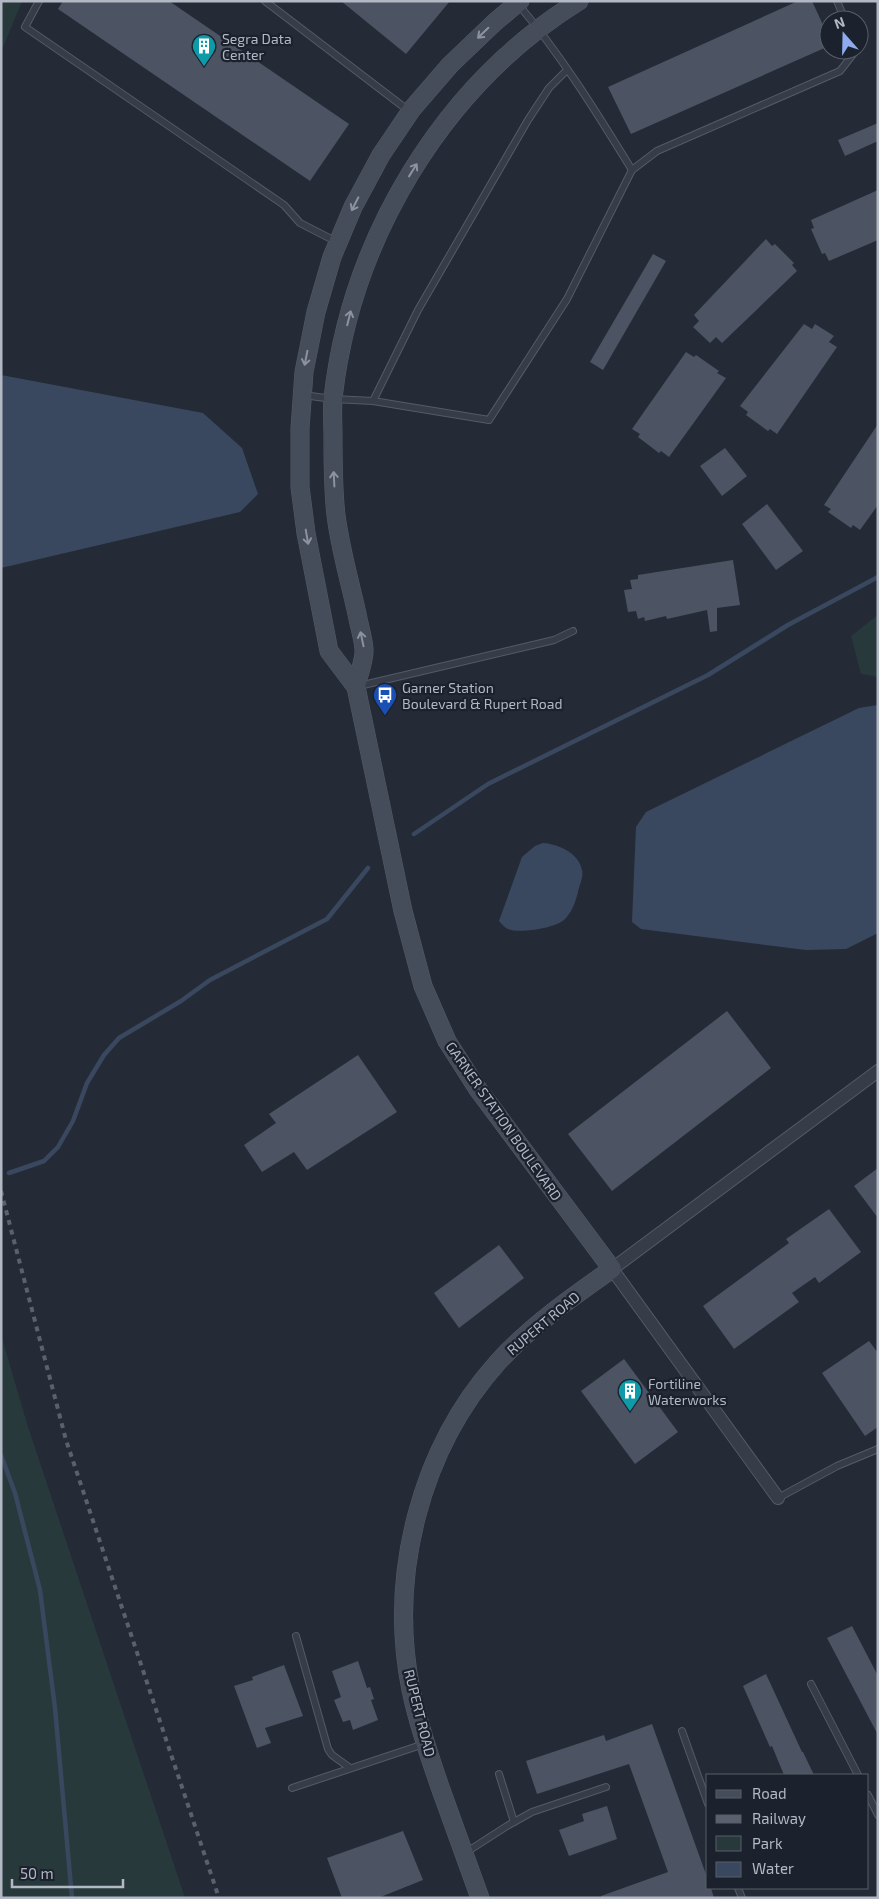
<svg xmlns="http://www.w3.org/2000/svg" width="879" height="1899" viewBox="0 0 879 1899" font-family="'Exo 2',sans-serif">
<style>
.green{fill:#28393b}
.water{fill:#3a485f}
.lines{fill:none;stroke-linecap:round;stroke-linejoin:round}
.stream{stroke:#3a485f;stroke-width:4.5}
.building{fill:#4c5363}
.lane-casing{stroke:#555b66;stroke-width:8}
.street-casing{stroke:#555b66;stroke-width:14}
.secondary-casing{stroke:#555b66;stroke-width:19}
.lane{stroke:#373d48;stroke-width:6}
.street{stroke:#373d48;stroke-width:12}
.secondary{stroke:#454c5a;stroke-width:18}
.rail{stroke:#59616f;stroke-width:4;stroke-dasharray:5 5;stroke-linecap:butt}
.oneway{stroke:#8c929f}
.labels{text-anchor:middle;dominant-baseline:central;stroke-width:4.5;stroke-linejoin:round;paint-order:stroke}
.poi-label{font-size:14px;fill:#b2b8c4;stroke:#1c222d;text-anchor:start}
.street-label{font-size:14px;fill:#b2b8c4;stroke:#1c222d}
</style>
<rect width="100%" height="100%" fill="#242b37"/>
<!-- green -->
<g class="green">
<path d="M1,1h21l-21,51z"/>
<path d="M878,615v62l-17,-3 -10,-38z"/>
<path d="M1,1335l27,92 157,471h-184z"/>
</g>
<!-- water -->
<g class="water">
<path d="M1,375l202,38 39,35 16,46 -18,18 -239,56z"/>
<path d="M878,705v228l-32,16 -40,1 -165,-21 -9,-7 4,-95 10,-15 213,-104z"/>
<path d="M543,843c15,1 36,10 39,27 2,6 -3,16 -4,22 -2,9 -7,22 -14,28 -10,8 -44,14 -56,9 -3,-1 -6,-5 -9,-8l23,-64 13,-11z"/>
</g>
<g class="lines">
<!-- stream -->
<g class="stream">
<path d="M414,834l74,-50 220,-109 80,-50 90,-48"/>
<path d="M9,1173l35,-12 14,-14 15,-26 14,-38 17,-28 15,-17 62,-37 29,-21 117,-61 41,-51"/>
<path d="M1,1455l14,38 25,97 15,118 17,190"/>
</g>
</g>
<!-- building -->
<g class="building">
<path d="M63,1h106l180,123 -39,57 -252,-172z"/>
<path d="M341,1h109l-44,53z"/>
<path d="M798,1h14l17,37v8l-198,88 -23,-47z"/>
<path d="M878,123v18l-33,15 -7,-16z"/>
<path d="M878,190v50l-49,21 -4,-8 -3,1 -11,-25 3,-1 -3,-8z"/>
<path d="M766,239l6,7 3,-2 19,19 -2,2 5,6 -75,72 -6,-6 -6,6 -17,-16 6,-6 -5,-6z"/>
<path d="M653,254l13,7 -63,109 -13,-8z"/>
<path d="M804,324l8,5 3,-5 19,12 -5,6 8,5 -60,87 -7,-5 -2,2 -22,-16 2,-3 -8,-6z"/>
<path d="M686,352l8,5 2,-2 23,16 -2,2 9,5 -57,79 -8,-6 -2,2 -21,-16 2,-3 -8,-5z"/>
<path d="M878,424v81l-18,25 -7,-5 -2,3 -23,-16 3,-3 -7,-4z"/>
<path d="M725,448l22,28 -25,20 -22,-30z"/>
<path d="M767,504l36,47 -27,19 -34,-46z"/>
<path d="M733,560l7,45 -23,3v23l-7,1 -3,-22 -40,9 -1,-3 -21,5 -1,-4 -6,2 -2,-8 -8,1 -4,-22 8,-1 -2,-9 8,-1v-4z"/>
<path d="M727,1011l44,57 -159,123 -44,-57z"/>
<path d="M358,1055l39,57 -90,58 -13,-18 -32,20 -18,-27 32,-22 -7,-9z"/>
<path d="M878,1168v50l-24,-32z"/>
<path d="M829,1209l32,43 -42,31 -4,-6 -23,16 7,9 -65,47 -31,-43 86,-63 -3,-4z"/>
<path d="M499,1245l25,33 -65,50 -25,-35z"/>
<path d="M869,1341l9,12v74l-13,9 -43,-63z"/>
<path d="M624,1359l54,73 -43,32 -54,-73z"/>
<path d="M852,1626l26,50v59l-51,-97z"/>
<path d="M358,1661l9,27 3,-1 4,12 -3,1 7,20 -25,10 -3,-10 -7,2 -9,-22 7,-3 -9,-26z"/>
<path d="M284,1665l19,51 -38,12 6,15 -14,5 -23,-62 19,-6 -1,-3z"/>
<path d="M766,1674l36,78h1l11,23h-30l-12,-29 -2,1 -27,-61z"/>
<path d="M652,1724l56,156v8h3l3,10h-113v-2l67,-24 -39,-108 -92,30 -11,-33 78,-26 2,6z"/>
<path d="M607,1806l10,33 -48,17 -10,-26 25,-9 -2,-7z"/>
<path d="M403,1831l20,49 -45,18h-36l-15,-40z"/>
</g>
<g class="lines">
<!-- lane casing -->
<g class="lane-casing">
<g id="lane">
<path d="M39,1l-14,26 259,178 16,18 37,19"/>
<path d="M265,1l144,110"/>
<path d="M837,1l8,19"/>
<path d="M518,4c43,51 79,109 114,166l25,-19 183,-80 14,-18v-3"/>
<path d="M303,395l30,4 40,2 116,19 78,-121 65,-129"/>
<path d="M373,401l45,-91 110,-190 21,-32 18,-18"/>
<path d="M359,686l195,-46 19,-9"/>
<path d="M778,1498l59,-32 41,-17"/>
<path d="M296,1636l32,113 4,6 18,13"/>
<path d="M811,1684l47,91"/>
<path d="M682,1731l26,73"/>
<path d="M499,1774l15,48"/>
<path d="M292,1788l132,-44"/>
<path d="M868,1795l10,20"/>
<path d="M465,1853l42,-27 25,-14 74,-25"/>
<path d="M738,1888l4,10"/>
</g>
</g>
<!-- street casing -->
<g class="street-casing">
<path id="street" d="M778,1498l-166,-229 266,-198"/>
</g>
<!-- secondary casing -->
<g class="secondary-casing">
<g id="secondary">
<path d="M356,687c2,-12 9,-27 8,-38 -1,-12 -5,-24 -7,-35 -7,-32 -17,-66 -21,-99 -3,-25 -3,-52 -3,-78 0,-12 -1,-26 0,-39 18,-159 109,-312 246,-397"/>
<path d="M480,1898c-13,-37 -27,-74 -40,-111 -11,-32 -22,-64 -29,-97 -23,-114 9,-241 87,-328 33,-36 74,-65 114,-93l-135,-181 -30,-47 -24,-55 -20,-75 -47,-224 -27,-36 -23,-118 -6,-46v-59l4,-56 12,-60 16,-55 21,-50 28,-52 31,-46 38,-44 45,-43 25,-21"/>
</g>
</g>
<!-- lane -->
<use href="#lane" class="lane"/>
<!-- street -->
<use href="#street" class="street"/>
<!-- secondary -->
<use href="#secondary" class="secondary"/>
<!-- rail -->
<path class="rail" d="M1,1191l65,249 153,458"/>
</g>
<!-- one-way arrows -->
<defs><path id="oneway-shaft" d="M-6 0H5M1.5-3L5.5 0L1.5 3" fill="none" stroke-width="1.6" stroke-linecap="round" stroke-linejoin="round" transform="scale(1.25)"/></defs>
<g class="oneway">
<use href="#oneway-shaft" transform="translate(483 33) rotate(136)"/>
<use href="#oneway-shaft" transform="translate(413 170) rotate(-58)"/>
<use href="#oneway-shaft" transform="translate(355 204) rotate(117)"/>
<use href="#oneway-shaft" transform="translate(349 318) rotate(-76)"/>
<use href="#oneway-shaft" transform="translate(306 358) rotate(101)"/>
<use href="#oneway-shaft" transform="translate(334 479) rotate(-93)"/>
<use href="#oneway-shaft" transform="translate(307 537) rotate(80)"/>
<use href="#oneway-shaft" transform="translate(362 639) rotate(-102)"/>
</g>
<!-- icons -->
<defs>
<g id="building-pin" transform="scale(1.25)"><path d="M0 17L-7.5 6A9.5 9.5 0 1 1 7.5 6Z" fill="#0f9aa8" stroke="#1c222d"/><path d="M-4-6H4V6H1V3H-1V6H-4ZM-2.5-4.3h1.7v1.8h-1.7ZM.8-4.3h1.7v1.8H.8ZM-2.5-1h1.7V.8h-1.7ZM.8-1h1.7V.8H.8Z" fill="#fff"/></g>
<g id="bus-pin" transform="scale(1.25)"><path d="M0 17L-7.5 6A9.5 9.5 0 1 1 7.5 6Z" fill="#1a4fb4" stroke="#1c222d"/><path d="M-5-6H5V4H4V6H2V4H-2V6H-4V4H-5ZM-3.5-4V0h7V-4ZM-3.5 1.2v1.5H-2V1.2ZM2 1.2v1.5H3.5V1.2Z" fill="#fff"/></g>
</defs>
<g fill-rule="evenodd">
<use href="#building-pin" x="204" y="46"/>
<use href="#bus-pin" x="385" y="695"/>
<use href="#building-pin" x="630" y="1391"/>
</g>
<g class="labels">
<!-- poi labels -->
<g class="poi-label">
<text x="222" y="38">Segra Data<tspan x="222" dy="16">Center</tspan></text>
<text x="402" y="687">Garner Station<tspan x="402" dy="16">Boulevard &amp; Rupert Road</tspan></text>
<text x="648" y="1383">Fortiline<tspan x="648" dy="16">Waterworks</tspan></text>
</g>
<!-- street labels -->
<g class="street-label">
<text transform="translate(504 1121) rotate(55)">GARNER STATION BOULEVARD</text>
<text transform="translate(543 1323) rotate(-40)">RUPERT ROAD</text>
<text transform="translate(420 1713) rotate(76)">RUPERT ROAD</text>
</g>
</g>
<!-- border -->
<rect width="879" height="1899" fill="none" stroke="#b2b8c4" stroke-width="5"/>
<!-- legend -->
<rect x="706" y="1774" width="162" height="115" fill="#1c222d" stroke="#585e69"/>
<rect x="716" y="1790" width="25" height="8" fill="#454c5a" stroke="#585e69"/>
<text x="752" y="1799" font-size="15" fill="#b2b8c4">Road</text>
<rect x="716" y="1815" width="25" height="8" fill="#59616f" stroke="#585e69"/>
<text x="752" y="1824" font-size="15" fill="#b2b8c4">Railway</text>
<rect x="716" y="1836" width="25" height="15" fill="#28393b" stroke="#585e69"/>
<text x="752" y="1849" font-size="15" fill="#b2b8c4">Park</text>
<rect x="716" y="1862" width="25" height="15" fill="#3a485f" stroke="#585e69"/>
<text x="752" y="1874" font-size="15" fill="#b2b8c4">Water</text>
<!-- north arrow -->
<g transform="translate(844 35) rotate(340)"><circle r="24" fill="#1c222d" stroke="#585e69"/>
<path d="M0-4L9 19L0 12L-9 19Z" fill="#8eaced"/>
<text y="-8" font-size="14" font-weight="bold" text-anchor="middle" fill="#b2b8c4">N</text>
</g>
<!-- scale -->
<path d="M12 1879v8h111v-8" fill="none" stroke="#b2b8c4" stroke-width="2.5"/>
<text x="20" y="1879" font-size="15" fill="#b2b8c4" stroke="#1c222d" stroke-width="4" paint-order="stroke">50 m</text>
</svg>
